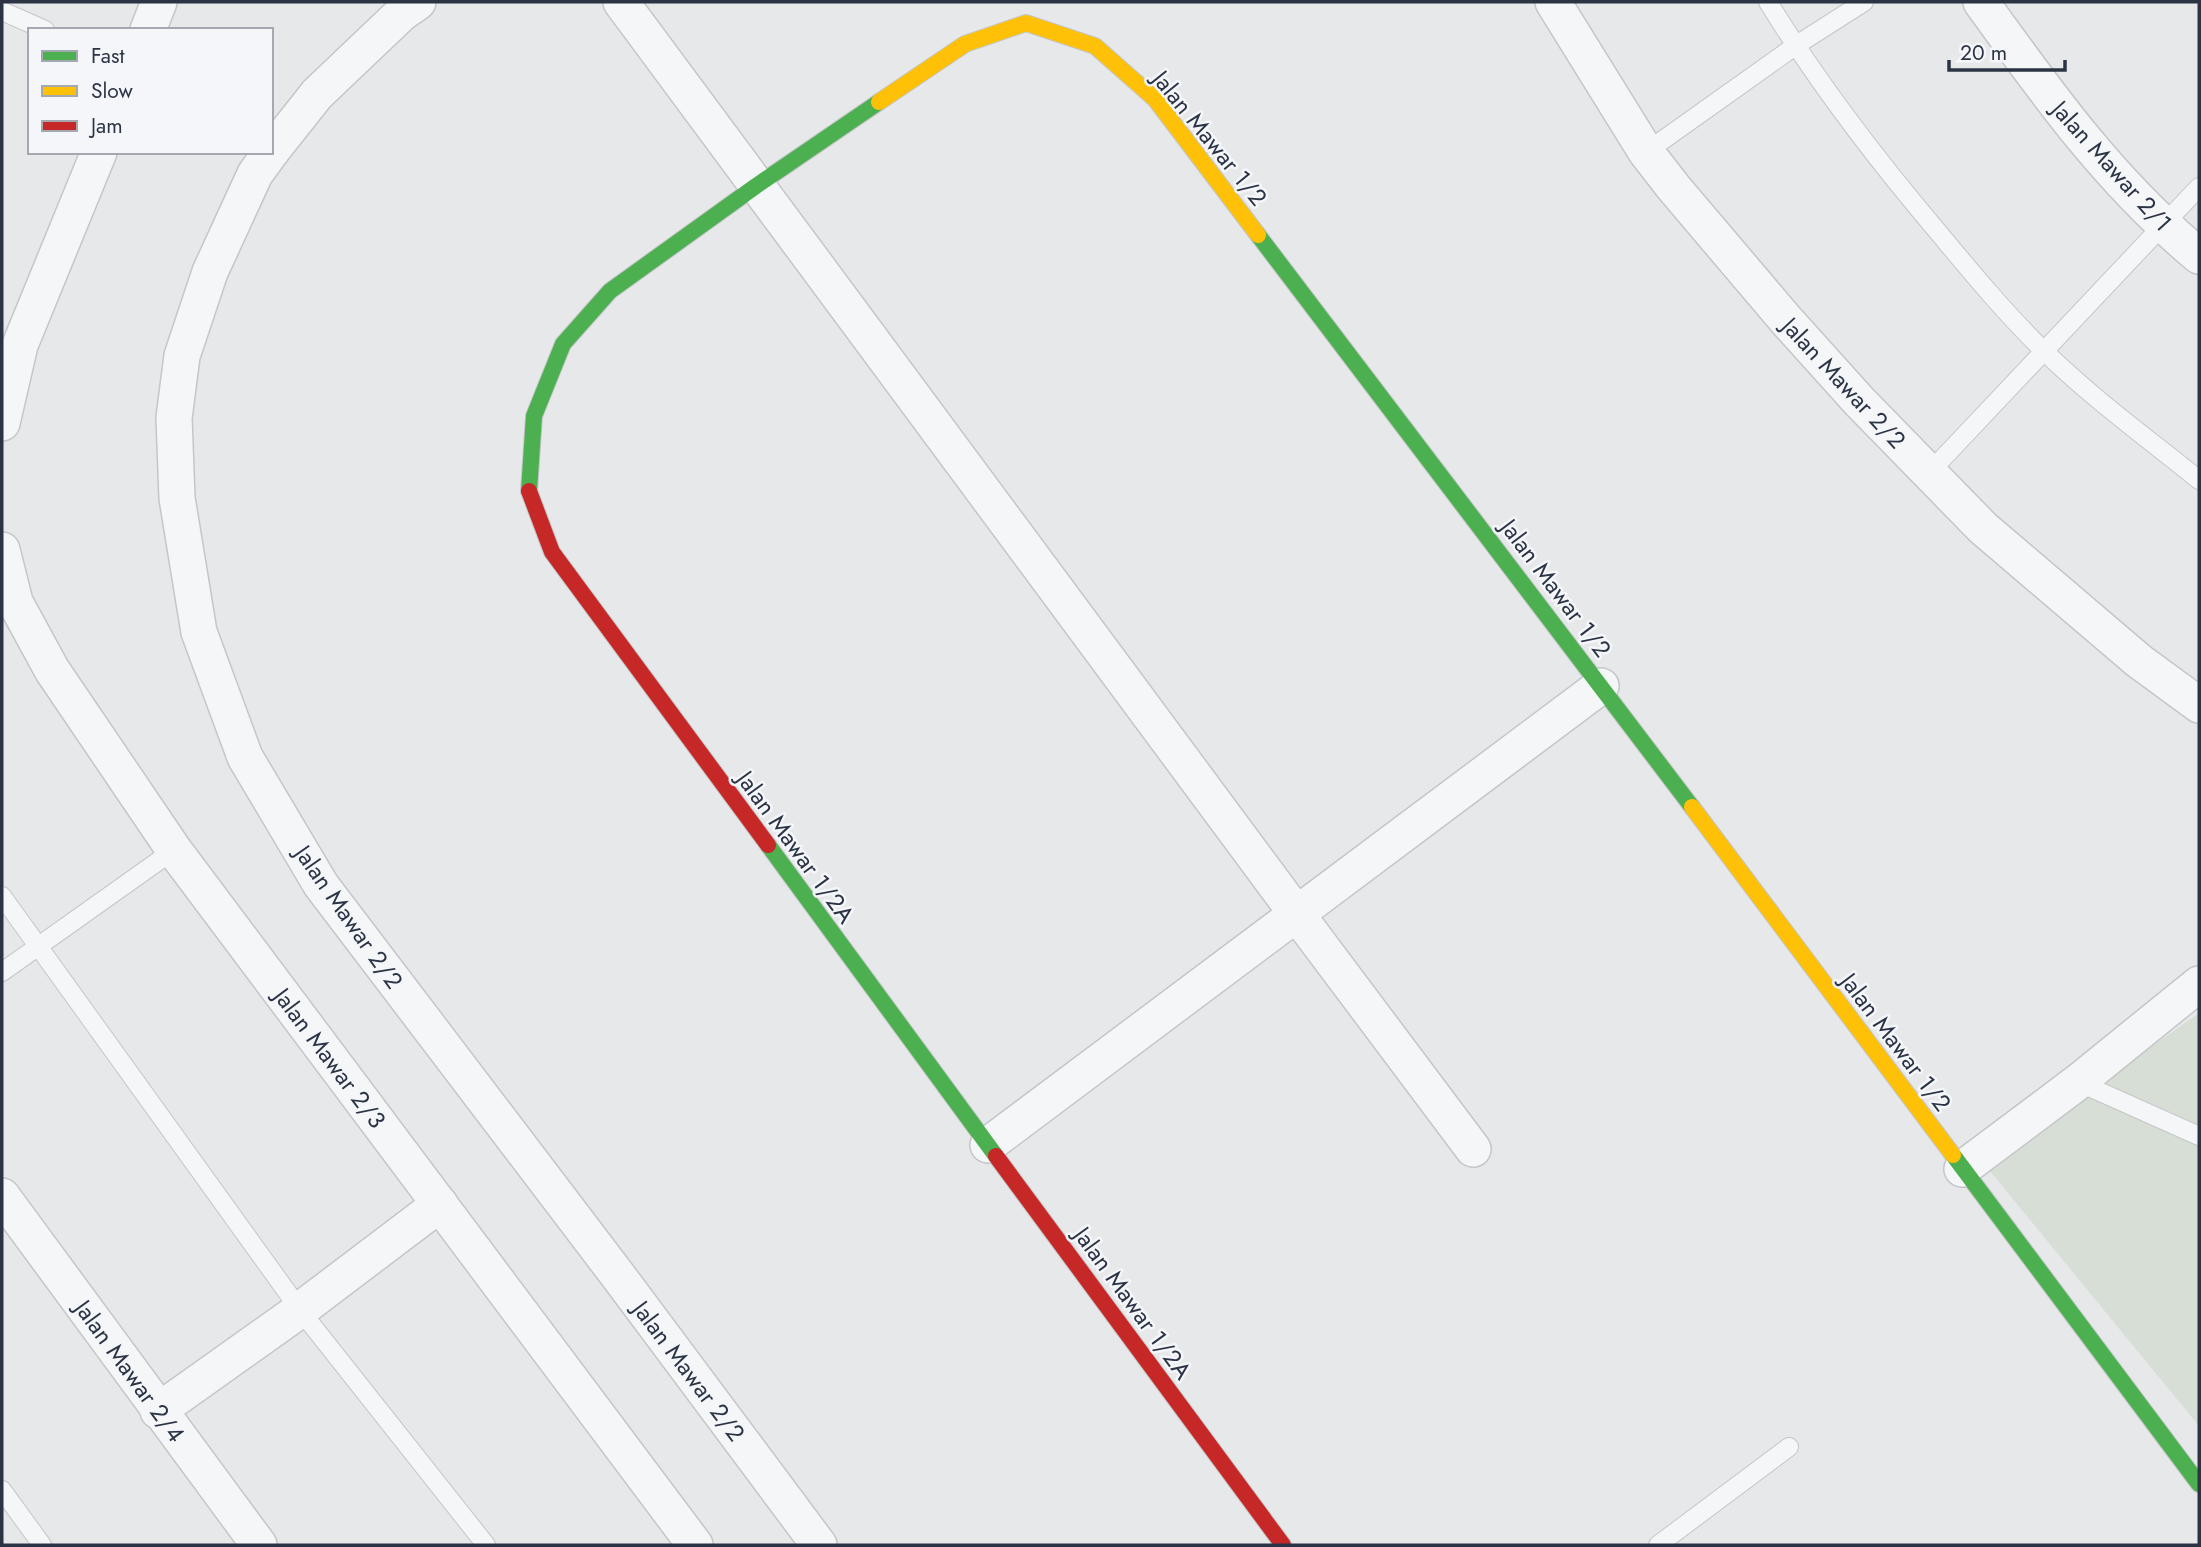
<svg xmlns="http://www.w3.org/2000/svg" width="2201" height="1547" viewBox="0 0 2201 1547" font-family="Jost,sans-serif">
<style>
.green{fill:#d6ded6}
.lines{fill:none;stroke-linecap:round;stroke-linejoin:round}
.lane-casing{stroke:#c4c6c8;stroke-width:20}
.street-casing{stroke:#c4c6c8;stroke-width:38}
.fast-casing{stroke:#c4c6c8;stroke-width:18}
.slow-casing{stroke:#c4c6c8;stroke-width:18}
.jam-casing{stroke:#c4c6c8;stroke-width:18}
.lane{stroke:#f5f6f7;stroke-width:18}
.street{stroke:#f5f6f7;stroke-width:35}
.fast{stroke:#4caf50;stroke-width:16}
.slow{stroke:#ffc107;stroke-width:16}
.jam{stroke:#c62828;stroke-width:16}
.labels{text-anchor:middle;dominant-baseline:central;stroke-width:5;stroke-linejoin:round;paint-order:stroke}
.street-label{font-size:24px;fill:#2b3445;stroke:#f4f6f9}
</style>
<rect width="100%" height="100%" fill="#e6e8ea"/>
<!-- green -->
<path class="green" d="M2199,1013v413l-214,-261z"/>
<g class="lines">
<!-- lane casing -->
<g class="lane-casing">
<g id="lane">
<path d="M1768,2c50,81 108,157 170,230 34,41 68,82 106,119 48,47 103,87 155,129"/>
<path d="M2,11l43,19"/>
<path d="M1646,152l149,-106 69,-44"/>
<path d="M1928,474l271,-287"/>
<path d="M2,896l298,414 186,235"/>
<path d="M2,972l172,-122"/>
<path d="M2078,1082l121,54"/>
<path d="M2,1490l40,55"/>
<path d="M1658,1545l131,-98"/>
</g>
</g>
<!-- street casing -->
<g class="street-casing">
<g id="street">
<path d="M621,2l675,911 177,236"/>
<path d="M1553,2l93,150 28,36 112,132 73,81 124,127 156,133 60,44"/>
<path d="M1981,2c67,93 129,180 218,254"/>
<path d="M148,30l11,-28"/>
<path d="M271,152l-16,22 -45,98 -28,84 -8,62 3,80 22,134 46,125 76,128 295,388 203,272"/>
<path d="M271,152l46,-58 84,-80 17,-12"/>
<path d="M2,423l18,-78 79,-193"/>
<path d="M2,550l13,52 37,68 122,180 521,695"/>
<path d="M988,1145l613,-459"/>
<path d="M1962,1169l116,-87 121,-98"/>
<path d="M2,1196l257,349"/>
<path d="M158,1411l142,-101 140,-106"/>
</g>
</g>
<!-- fast casing -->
<g class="fast-casing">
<g id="fast">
<path d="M1258,235l434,572"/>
<path d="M529,491l5,-75 29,-72 47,-53 146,-105 123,-84"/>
<path d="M768,845l228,311"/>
<path d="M1953,1155l246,329"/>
</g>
</g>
<!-- slow casing -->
<g class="slow-casing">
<g id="slow">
<path d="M879,102l86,-58 61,-21 69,23 60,53 103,136"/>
<path d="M1692,807l261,348"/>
</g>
</g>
<!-- jam casing -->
<g class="jam-casing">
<g id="jam">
<path d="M529,491l23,61 216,293"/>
<path d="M996,1156l287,389"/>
</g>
</g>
<!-- lane -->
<use href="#lane" class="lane"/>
<!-- street -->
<use href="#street" class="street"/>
<!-- fast -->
<use href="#fast" class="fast"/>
<!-- slow -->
<use href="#slow" class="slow"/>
<!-- jam -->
<use href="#jam" class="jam"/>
</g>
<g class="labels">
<!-- street labels -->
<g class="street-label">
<text transform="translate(1210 138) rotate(51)">Jalan Mawar 1/2</text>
<text transform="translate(2112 166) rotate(48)">Jalan Mawar 2/1</text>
<text transform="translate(1844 383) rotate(47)">Jalan Mawar 2/2</text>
<text transform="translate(1556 588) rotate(53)">Jalan Mawar 1/2</text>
<text transform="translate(796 847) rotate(54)">Jalan Mawar 1/2A</text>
<text transform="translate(349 917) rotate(55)">Jalan Mawar 2/2</text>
<text transform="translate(1896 1042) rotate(53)">Jalan Mawar 1/2</text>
<text transform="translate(330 1058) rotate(53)">Jalan Mawar 2/3</text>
<text transform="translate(1133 1303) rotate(54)">Jalan Mawar 1/2A</text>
<text transform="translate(130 1371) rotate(54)">Jalan Mawar 2/4</text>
<text transform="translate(689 1371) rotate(53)">Jalan Mawar 2/2</text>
</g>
</g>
<!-- border -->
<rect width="2201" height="1547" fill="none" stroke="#2b3445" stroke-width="7"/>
<!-- legend -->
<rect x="28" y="28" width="245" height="126" fill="#f4f6f9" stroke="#a4a8b1" stroke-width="2"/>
<rect x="42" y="51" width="35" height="10" fill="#4caf50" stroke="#a4a8b1" stroke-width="2"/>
<text x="91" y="63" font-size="21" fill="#2b3445">Fast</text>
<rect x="42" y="86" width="35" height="10" fill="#ffc107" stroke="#a4a8b1" stroke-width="2"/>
<text x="91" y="98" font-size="21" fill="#2b3445">Slow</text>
<rect x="42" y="121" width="35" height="10" fill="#c62828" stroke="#a4a8b1" stroke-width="2"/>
<text x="91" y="133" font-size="21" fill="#2b3445">Jam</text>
<!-- scale -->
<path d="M1949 60v10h116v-10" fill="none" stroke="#2b3445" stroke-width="3.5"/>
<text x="1960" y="60" font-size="21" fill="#2b3445" stroke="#f4f6f9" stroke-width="5" paint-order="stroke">20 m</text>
</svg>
